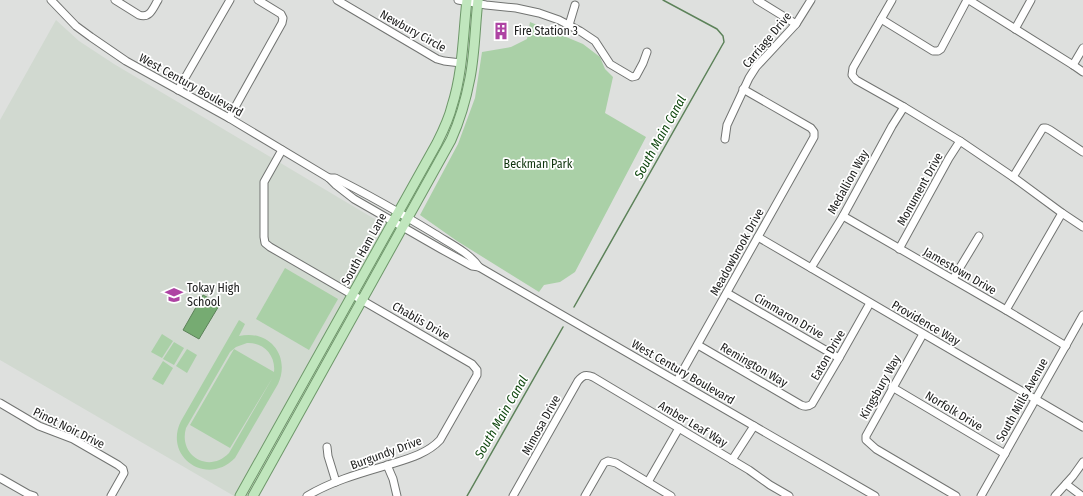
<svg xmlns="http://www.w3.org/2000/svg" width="1083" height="496" viewBox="0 0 1083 496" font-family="'Fira Sans Condensed',sans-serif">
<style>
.built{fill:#d1d9d0}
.green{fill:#aad0a7;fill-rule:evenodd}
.water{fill:#76ab72;stroke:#5c8259}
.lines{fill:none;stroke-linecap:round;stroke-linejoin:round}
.stream{stroke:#5c8259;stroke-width:1.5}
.minor-casing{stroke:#727472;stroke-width:9}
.major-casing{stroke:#6d9769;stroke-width:11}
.minor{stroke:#fff;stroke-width:7}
.major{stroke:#c0e6bd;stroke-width:9}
.labels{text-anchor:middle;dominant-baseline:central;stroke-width:3.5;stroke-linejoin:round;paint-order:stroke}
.street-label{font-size:12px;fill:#202120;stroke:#fff}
.poi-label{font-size:12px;fill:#202120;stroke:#fff;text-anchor:start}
.park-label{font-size:12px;fill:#0f340d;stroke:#fff}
.water-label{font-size:13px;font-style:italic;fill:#0f470e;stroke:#fff}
</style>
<rect width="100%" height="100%" fill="#dee0de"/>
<!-- built -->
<path class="built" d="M56,20l23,21 35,23 269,160v7l-149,265 -234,-136v-240z"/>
<!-- green -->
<g class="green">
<path d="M530,22l53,22 17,13 5,12 8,8 -8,36 41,24 -71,135 -15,10 -16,3 -5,7 -82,-51 -37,-26 38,-71 17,-46 7,-46 29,-5 16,-8z"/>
<path d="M285,268l53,31 -29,51 -53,-31z"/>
<path d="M239,320l6,4 -6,12c30,-7 52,20 39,48l-43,74c-28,29 -72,-1 -54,-37zM247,343c16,-1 29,12 27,29l-40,-23 -44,76 40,23 43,-71 -44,76c-20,21 -51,3 -43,-25l44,-76 6,-5z"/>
<path d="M162,334l11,7 -11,17 -11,-6z"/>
<path d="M174,342l10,6 -10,17 -11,-6z"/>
<path d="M187,349l10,6 -10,18 -11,-7z"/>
<path d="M163,361l10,7 -10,17 -11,-6z"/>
</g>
<!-- water -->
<path class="water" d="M203,295l17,9 -21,35 -16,-9z"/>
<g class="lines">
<!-- stream -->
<g class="stream">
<path d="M574,307l150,-265 -1,-6 -6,-7 -54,-29"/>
<path d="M467,496l96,-169"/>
</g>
<!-- minor casing -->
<g class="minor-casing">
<g id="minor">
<path d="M51,0l25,26 15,11 35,24 103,57 100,60 7,7 18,14 87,50 31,17 7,1 396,229"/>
<path d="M115,0l24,15c11,4 14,-7 19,-15"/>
<path d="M337,0l100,59 7,2 17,2"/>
<path d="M458,0l28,5 30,3 23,5 20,7 21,11 15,10 15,23 22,13 4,-1 7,-13 4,-11"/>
<path d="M757,0l39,24"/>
<path d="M892,0l-39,68 -1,7 4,5 48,27 56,34 53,36 49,36 21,14"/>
<path d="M969,0l104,65 10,7"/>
<path d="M881,19l52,32h5l3,-2 26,-49"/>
<path d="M569,25l6,-20"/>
<path d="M1015,29l16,-29"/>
<path d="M1073,65l10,-17"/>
<path d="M178,90l52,-90"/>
<path d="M229,118l53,-95 1,-5 -2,-4 -23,-14"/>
<path d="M725,139l2,-14 22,-47 7,-11 40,-43 15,-24"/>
<path d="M282,150l-18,32v55l1,6 5,4 202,117 5,6v5l-37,65c-13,14 -33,19 -52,25 -27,8 -56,16 -81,31"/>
<path d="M1013,177l30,-49h3l4,2 33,22"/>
<path d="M329,178h6c34,17 67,36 100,56 14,9 35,19 44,33"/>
<path d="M843,216l163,94 60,36"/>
<path d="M758,237l325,190"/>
<path d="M899,249l50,-91 11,-17"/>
<path d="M811,268l32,-52 49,-90 12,-19"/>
<path d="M953,279l26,-43"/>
<path d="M727,293l112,65"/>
<path d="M1006,310l56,-97"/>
<path d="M923,334l-57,102v4l10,9 80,47"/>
<path d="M698,345l103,60c4,2 7,2 11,-1l27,-46 31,-55"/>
<path d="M677,381l137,-244v-5l-3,-4 -68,-39"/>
<path d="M892,387l113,67"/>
<path d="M0,403l39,23 34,13 45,26 5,4 1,4 -13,23"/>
<path d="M327,447l1,9 8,26"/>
<path d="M732,460l22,-34"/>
<path d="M387,465l6,14 4,17"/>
<path d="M0,478l28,16 6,2"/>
<path d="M648,482l31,-54"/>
<path d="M1066,484l16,12"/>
<path d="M513,496l65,-115c5,-6 8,-7 15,-4l156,93 21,15 19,11"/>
<path d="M585,496l19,-33 4,-2 8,2 55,33"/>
<path d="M981,496l102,-181"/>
<path d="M1055,496l18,-20 10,-14"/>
</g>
</g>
<!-- major casing -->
<g class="major-casing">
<g id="major">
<path d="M240,496l197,-353c6,-12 12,-24 15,-37 11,-34 11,-71 15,-106"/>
<path d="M253,496l198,-356c9,-20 15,-41 19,-62 5,-26 5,-52 8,-78"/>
</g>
</g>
<!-- minor -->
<use href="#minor" class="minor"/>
<!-- major -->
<use href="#major" class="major"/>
</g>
<!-- icons -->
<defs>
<g id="building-bare" transform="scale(1.38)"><path d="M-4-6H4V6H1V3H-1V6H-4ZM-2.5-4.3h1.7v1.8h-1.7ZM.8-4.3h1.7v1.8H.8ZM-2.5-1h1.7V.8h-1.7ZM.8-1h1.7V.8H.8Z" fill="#ae43a3" stroke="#fff" stroke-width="2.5" paint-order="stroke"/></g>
<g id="school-bare" transform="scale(1.38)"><path d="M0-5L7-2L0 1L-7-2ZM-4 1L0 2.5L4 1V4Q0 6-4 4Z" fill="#ae43a3" stroke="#fff" stroke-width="2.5" paint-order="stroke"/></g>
</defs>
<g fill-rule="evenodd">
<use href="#building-bare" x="501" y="31"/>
<use href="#school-bare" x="174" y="295"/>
</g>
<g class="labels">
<!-- street labels -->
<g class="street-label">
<text transform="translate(413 31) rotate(29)">Newbury Circle</text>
<text transform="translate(767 40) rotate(-50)">Carriage Drive</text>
<text transform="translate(191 85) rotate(29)">West Century Boulevard</text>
<text transform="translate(848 182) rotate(-61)">Medallion Way</text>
<text transform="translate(920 189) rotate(-61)">Monument Drive</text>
<text transform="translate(364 249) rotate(-61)">South Ham Lane</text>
<text transform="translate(737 252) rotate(-61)">Meadowbrook Drive</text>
<text transform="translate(960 271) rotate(30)">Jamestown Drive</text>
<text transform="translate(789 316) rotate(30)">Cimmaron Drive</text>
<text transform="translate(421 321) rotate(30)">Chablis Drive</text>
<text transform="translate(926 323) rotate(30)">Providence Way</text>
<text transform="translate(828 355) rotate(-60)">Eaton Drive</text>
<text transform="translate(754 365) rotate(30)">Remington Way</text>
<text transform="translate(683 372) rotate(30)">West Century Boulevard</text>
<text transform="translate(880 387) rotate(-61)">Kingsbury Way</text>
<text transform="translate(1022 400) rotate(-61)">South Mills Avenue</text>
<text transform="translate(954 411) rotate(31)">Norfolk Drive</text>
<text transform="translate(693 424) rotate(31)">Amber Leaf Way</text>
<text transform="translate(541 425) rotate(-61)">Mimosa Drive</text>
<text transform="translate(69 428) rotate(26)">Pinot Noir Drive</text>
<text transform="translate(386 453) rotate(-20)">Burgundy Drive</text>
</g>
<!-- poi labels -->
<g class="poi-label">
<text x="514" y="31">Fire Station 3</text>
<text x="187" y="288">Tokay High<tspan x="187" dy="14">School</tspan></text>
</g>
<!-- park labels -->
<g class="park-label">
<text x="538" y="164">Beckman Park</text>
</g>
<!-- water labels -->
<g class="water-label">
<text transform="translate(660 137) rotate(-61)">South Main Canal</text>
<text transform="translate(501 417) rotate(-60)">South Main Canal</text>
</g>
</g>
</svg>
